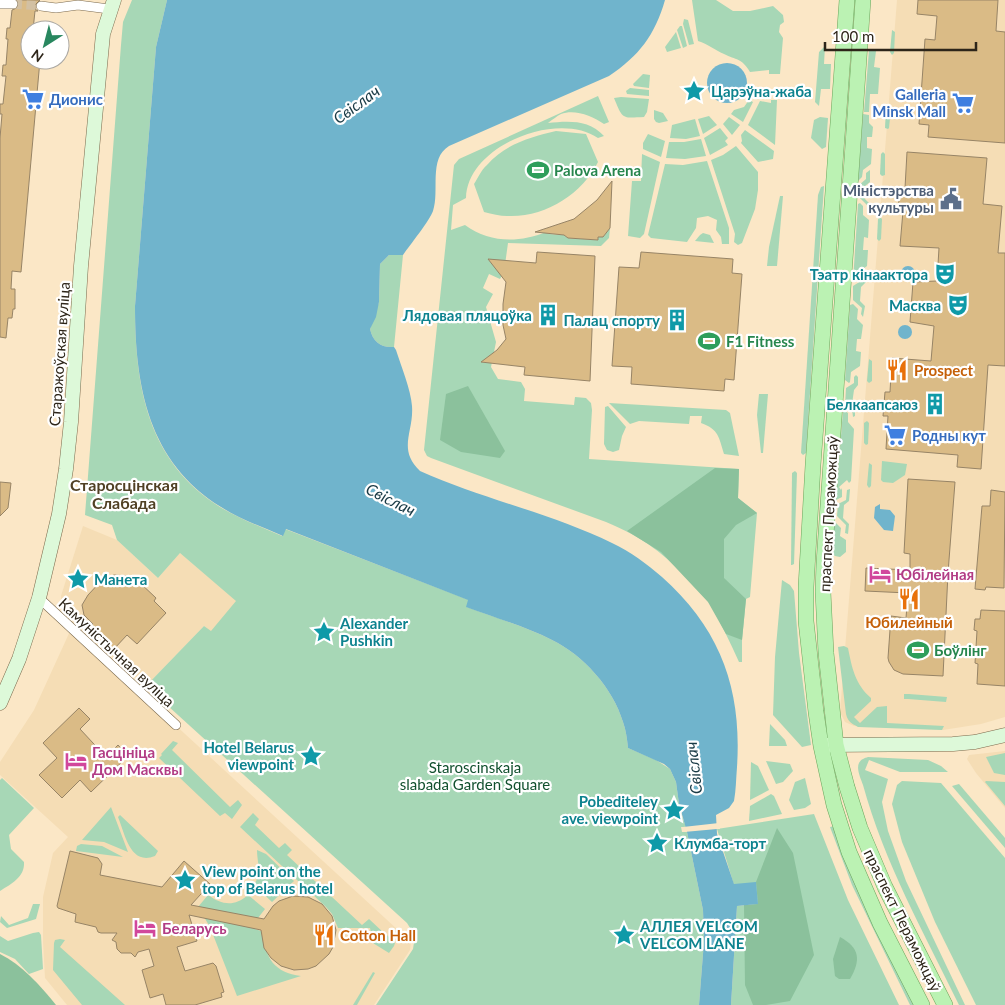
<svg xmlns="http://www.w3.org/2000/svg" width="1005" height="1005" viewBox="0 0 1005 1005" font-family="Lato,sans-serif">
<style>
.built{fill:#f5ddb5}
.green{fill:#a7d7b6}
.forest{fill:#8bc19c}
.water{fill:#70b4cc}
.pier{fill:#fbe7c6}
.building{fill:#dabb86;stroke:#978466}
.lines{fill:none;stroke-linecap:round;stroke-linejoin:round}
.street-tunnel{stroke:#d2c0a3;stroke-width:9;stroke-dasharray:9 4.5;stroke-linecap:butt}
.street-casing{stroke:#7c6a4d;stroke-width:10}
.secondary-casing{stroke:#7c6a4d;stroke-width:15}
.primary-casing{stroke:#6ba55c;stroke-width:16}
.street{stroke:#fff;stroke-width:9}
.secondary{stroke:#ddf9d9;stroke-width:14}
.primary{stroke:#bbf2b3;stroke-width:15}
.labels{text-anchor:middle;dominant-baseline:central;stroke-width:4.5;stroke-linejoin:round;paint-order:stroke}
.culture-label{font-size:15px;font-weight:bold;fill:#0d838f;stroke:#fff;text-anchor:end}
.shop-label{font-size:15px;font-weight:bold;fill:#366cbe;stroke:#fff;text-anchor:start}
.leisure-label{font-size:15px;font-weight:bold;fill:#27864d;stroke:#fff;text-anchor:start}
.service-label{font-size:15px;font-weight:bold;fill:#4e5e75;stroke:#fff;text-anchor:end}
.street-label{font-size:15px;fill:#2d2519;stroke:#fff}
.food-label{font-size:15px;font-weight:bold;fill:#c56008;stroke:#fff;text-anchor:start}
.hotel-label{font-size:15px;font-weight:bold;fill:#b23c85;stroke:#fff;text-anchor:start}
.park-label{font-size:15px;fill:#11502e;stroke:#fff}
.water-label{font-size:16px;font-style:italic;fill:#193a45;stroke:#fff}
.neighbourhood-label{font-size:16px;font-weight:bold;fill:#504024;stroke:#fff}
</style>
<rect width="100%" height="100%" fill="#fbe7c6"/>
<!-- built -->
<g class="built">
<path d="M897,0h108v717l-24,7 -38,6 -89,-4 -9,-4 -5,-10z"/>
<path d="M83,526l34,14 41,38 22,-25 57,48 -26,31 -7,-6 -58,60 -82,-72 -3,-9v-9z"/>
<path d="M71,629l340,313 -1,8 -36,55h-307l-22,-27 -2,-36v-45l10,-44 15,-16 -68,-62v-13l34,-52z"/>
<path d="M1005,751v57l-29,-35 -9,-14 2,-4z"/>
</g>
<!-- green -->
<g class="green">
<path d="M132,0h35l-11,47 -21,259c0,80 12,155 85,201 20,12 41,20 62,29l3,-7 184,71 -2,7c28,11 58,19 85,33 31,15 61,48 71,82 3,8 4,17 5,26l28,12 14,9 6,13 4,29 6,16h-5l1,5h5l16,78 1,31 -5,64h-323l37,-56 2,-13 -8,-13 -261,-237 58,-60 7,5 25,-30 -56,-48 -22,25 -41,-38 -5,-15 -27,-10 36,-470 2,-23z"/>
<path d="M692,0h24l17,11h17l23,-5 10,9 1,7 -4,3 -1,7 4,6 -3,36h-11v-4l-19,2c-8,-14 -14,-12 -26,-18 -9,-4 -16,-10 -26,-13z"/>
<path d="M684,19l4,1 6,24 -5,1 -6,-21z"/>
<path d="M680,26h2l5,20 -4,2 -6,-18z"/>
<path d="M892,30l3,2 -1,21 -2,2 -2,-3z"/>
<path d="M676,32l5,16 -14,4 -2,-5z"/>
<path d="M825,46l-1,18h7l-1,25h-9l-2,17 -4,-4 4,-50z"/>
<path d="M869,50l7,1 -2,16 6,1 -2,26h-8l-1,18h-5z"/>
<path d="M643,74l7,1 -1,13 -15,-2 -1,-2z"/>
<path d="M630,88l19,2v6l-22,-2 -1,-3z"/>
<path d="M598,96l11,26 -5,2c-12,-8 -29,-15 -43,-10 -4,2 -9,6 -13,9 19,-2 41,-4 56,13l-6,2c-41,-28 -131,8 -132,60l-13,7 -2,25 14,-5c24,18 54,18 81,7l3,2 15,1 4,3 30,2v-3h5l7,-9 -1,10 -8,8 -93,-3 -4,29 -4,7 -11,-5 -6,14 10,6 -7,13 10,35 -5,25 7,12 23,3 4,7 -1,12 50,4 1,-8 11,1 5,5 1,7 -3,49 150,10 -1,29 19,15 -7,84 -4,2 -4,41v22h-3c-9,-20 -18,-39 -29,-58 -5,-7 -12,-13 -18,-20 -28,-31 -48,-46 -86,-62l-175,-64 -4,-2 -3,-6 30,-285 5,-6z"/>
<path d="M621,97l28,2 -2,13 -3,5c-22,1 -21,3 -30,-19z"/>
<path d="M749,100l4,2 -10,20 -12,-8 3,-4 10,-3z"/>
<path d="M771,100h6l-2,45 -27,-20 12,-24 11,2z"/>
<path d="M888,107l3,1 -2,20 -1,1 -3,-1 1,-20z"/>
<path d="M654,110l9,3 5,8 -9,2 -3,-1 -2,-3z"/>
<path d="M863,114l6,1v8l4,4 -1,10h-5v11l5,1 -1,15 -8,6 -1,7 -4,4z"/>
<path d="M709,116l8,9 -14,9 -5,-15z"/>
<path d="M729,117l11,8 -8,10 -9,-11z"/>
<path d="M820,117l8,1 -2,29 -4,2 -11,-11 3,-18z"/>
<path d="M695,119l5,17 -14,3 -16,-1 2,-13z"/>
<path d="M720,128l8,10 -3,3 3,4 -18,10 -6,-17z"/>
<path d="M745,130l29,21 -1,8 -15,3 -17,-19 1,-2 -1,-6z"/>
<path d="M556,131l30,3 12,28c-16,32 -53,56 -91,54 -7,0 -15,-2 -23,-4l-10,-28c4,-6 7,-14 13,-19 18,-21 44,-28 69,-34z"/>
<path d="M648,134l17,7 -4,16 -18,-8v-6z"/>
<path d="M701,139l5,17 -21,3 -19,-1 3,-16h15z"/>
<path d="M736,146l22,26v18l-3,19 -13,34 -4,2 -4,-3 1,-8 -24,-74 12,-5z"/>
<path d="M883,152l2,2v21l-3,1 -2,-2 1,-20z"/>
<path d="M642,154l18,8 -16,72 -4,4 -12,-2 4,-55h9z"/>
<path d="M707,161l22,67v16h-7l-1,-7 -5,-7 1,-10 -9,-4 -11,2 -1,10 -9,14 -36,-4 -3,-3 17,-71 18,1z"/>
<path d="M870,170v12l-5,4 -1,12 6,6 -1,10 -2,-3v-6l-9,-9v-10l8,-7v-6z"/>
<path d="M824,186l-18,267 -3,2 -2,-2 17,-258 3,-8z"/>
<path d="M780,196h3l-6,70h-10l2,-19z"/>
<path d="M860,203l3,3v9l6,5 -1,18 -4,-1 -1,13h5l-1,16 -8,6 -1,7 -5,2 5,-77z"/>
<path d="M880,217l2,2 -1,20 -2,2 -2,-2 1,-20z"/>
<path d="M703,233l7,2 4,8 -19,-2 5,-6z"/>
<path d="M389,255h14l-9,92c-13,1 -21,-5 -24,-18l9,-27 1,-38z"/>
<path d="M866,272v10l-5,5 -1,14 5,5 -2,11 -2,-3 1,-6 -9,-8v-14l8,-5v-6z"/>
<path d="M853,304l5,5 -1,10 6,6 -2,14h-4l-1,12 5,1 -1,14 -9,6 -1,10 -1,1 -4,-3 5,-75z"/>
<path d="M869,359l3,2v20l-3,2 -2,-2z"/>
<path d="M856,375l2,2v8l-4,5 -2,14 3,4v8l-2,1 -1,-8 -7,-4 1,-17 8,-5v-6z"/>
<path d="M759,394h9l-5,59h-2l-4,-38z"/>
<path d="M609,403l117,7 4,3 9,43 -15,-2c-5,-16 -5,-25 -23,-31l1,-7h-12l-1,8 -50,-3 -9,3z"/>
<path d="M608,406l18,21 -4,9 -3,14 -6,2 -6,-2 -3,-6 1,-37z"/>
<path d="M843,410l5,3v9l6,7 -3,52 -2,2 -2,-3 -8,7 2,3 1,-2v9l-6,3z"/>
<path d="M867,421l2,2 -1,21 -2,1 -2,-2v-20z"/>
<path d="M882,461l25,3 -2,11 -12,8 -10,-1 -2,-2z"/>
<path d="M869,463l3,2 -1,21 -2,2 -2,-3z"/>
<path d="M795,471l2,2 -3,91 -2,1h-1l1,-92z"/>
<path d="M850,489l-1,12 -5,4 -1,13 6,6 -1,10 -3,-1 1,-8 -9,-9 1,-12 8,-4 1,-10z"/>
<path d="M834,521l7,7 -1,8 6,4v12l-6,5 -5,-1 -3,-3z"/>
<path d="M782,580l8,5 4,6 5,62 12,92 -9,2 -29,-32 2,-58z"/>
<path d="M844,646l4,2c4,20 7,36 23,50v3l-17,16 6,6 17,-16 10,-1v17l57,3 -2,4 -84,-3c-7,-4 -10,-5 -12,-13l-8,-67z"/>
<path d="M904,694h5l38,3 -1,5 -38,-3h-4z"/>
<path d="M770,724l15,16 2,6h-18z"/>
<path d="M173,741l5,2 -6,7 58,57 8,-7 4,5 -10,14 -7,-6 -5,3 -61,-58 3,-3 -1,-1z"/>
<path d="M1005,753v22l-11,-2 -8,-16z"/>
<path d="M868,757l60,3 13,6 7,6h-48l-31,-12 -4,10 23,9 -6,23 6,29 18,50 59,124h-6c-35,-72 -75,-143 -96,-220 -2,-6 -7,-16 -4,-22 2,-4 6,-5 9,-6z"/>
<path d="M766,761l24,3 3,7 -10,11 -7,2z"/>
<path d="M751,762l7,4 11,24 -19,10z"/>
<path d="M2,778l32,30 -25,27 2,14 13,13c1,15 -13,22 -24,29v-111z"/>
<path d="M805,778l6,26 -6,4 -11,2 -5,-10 6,-18z"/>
<path d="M902,781l39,2 64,75v147h-29l-41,-83 -33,-80 -10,-38 5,-19z"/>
<path d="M986,781l19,1v24l-20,-24z"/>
<path d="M959,784l46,54v10l-53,-62z"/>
<path d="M771,794l3,2 8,18 -33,7 1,-15z"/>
<path d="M111,807l17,45 -24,-10 -22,-2z"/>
<path d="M253,813l6,6 -4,6 24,23 6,-5 7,7 -5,5 75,70 7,-6 15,14 -12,4 -2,-9h-32l-6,-14 -6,-7 -86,-80z"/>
<path d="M814,814l34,86 51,105h-168l6,-99 21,-2 -24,-19 -17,-56z"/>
<path d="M120,815l38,36 -3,5c-25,10 -30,-22 -37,-39z"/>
<path d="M835,826l81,179h-6l-58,-120 -22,-58z"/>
<path d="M81,844l21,2 21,11 -47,-6 1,-5z"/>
<path d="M257,850l9,4 28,27 -22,21 -18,-17c8,-12 3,-23 3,-35z"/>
<path d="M208,895c14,10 26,12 40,0l17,14 -7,9 -3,11 9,3c0,26 11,41 37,44l-64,20 -27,-69 -12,-20z"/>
<path d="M33,904h7l-4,15 -29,9 -7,-6 1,-6 8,9 19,-7z"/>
<path d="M39,932l2,3 2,34 -14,5 -14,-15 -15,-7v-16l8,5 25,-8z"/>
<path d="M386,934l9,9 -1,3 -5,7 -21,-13z"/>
<path d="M60,939l5,1 -5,7 65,58h-43l-29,-35 1,-27 1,-3z"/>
<path d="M373,972l2,1 -18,32h-4z"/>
</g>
<!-- forest -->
<g class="forest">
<path d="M468,386l37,65 -5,7 -39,-6 -21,-12 6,-46z"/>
<path d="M715,468l24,1 -1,29 19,15 -21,12 -12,14v39l22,21 -4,41 -16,-6 -18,-32 -47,-50 -34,-21z"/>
<path d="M777,828l16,25 21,102 -24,46 -24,4h-13l-8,-20 -1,-80 14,-1 -2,-22z"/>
<path d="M840,937c20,11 21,23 10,42h-11l-4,-3 -2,-17z"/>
<path d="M0,954c22,11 40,31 56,51h-56z"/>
</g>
<!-- water -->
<g class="water">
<path d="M167,0h498c-10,35 -26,56 -56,76l-160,70c-21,13 -9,45 -16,65 -3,9 -23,34 -30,44h-14l-9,9 -1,38 -3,15 -6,12c3,13 11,19 24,18l2,3c5,16 15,40 16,56 2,26 -15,43 8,65 62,28 131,42 192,72 19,9 35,21 50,34 59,53 80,112 75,190 -1,12 -1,23 -3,34l-5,7 -13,7 1,19 17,50 22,-2 2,22 -21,2 -6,99h-32l5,-64 -1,-31 -16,-78 -8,-28 -3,-22 -6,-13 -6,-5 -36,-16c-1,-9 -2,-18 -5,-26 -10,-34 -40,-67 -71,-82 -27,-14 -57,-22 -86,-33l2,-7 -182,-71 -3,7c-21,-9 -43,-17 -62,-29 -73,-45 -86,-121 -86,-201l21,-259z"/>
<circle cx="727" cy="83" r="20"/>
<circle cx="908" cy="273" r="7"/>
<circle cx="905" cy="332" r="7"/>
<path d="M880,504v5l10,1 5,6 -2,15 -9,-1 -10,-12 1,-11z"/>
</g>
<!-- pier -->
<path class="pier" d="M719,823l1,6h-3l-33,3 -1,-5z"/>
<!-- building -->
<g class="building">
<path d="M18,0h22l-5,5v4l3,2h-3l-2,19h-3v30h10l-19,212 -9,-1 -1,18h4v20h-2l-1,9h-4l-2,20 -6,-1v-199l2,-24h-2v-10h3l3,-28h-4l1,-11h3l2,-26h-2l1,-11h3l2,-18 7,-3z"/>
<path d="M918,0h80l-2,31 9,1v111l-77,-6 1,-12 -10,-1 6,-85 10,1 2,-24 -20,-2z"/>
<path d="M907,152l80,6 -4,46 19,2 -4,47h7v113l-17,-1 -7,104 -24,-2 1,-12 -72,-6 2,-33h-5l2,-24h5l2,-34 39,3 3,-35 -24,-4 3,-40 24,-1 2,-33 -39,-2 3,-35h-5l2,-24 5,1z"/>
<path d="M612,181l-2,47 -7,9h-5v3l-30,-2 -4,-3 -29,-3 39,-13 23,-19z"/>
<path d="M537,252l58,4 -5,125 -66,-6 1,-8 -44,-5 16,-12 9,-11 -3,-14v-21l3,-22 -18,-23 48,4z"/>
<path d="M641,252l92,7 -1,14 10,1 -8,106 -9,-1 -1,12 -93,-7 1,-17 -20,-1 7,-99 20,1z"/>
<path d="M908,479l47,3 -7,91 -5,103 -40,-2 -9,-4 -5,-8 -1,-4 3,-42 15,2 2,-25 -43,-2 1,-23 44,2v-16l-6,-1z"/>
<path d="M0,482l11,1 -3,25 -8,8z"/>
<path d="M991,490l14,2 -1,96 -18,-1 -1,3 -10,-1 7,-83h8z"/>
<path d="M114,575l12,1 12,5 18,17 -2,3 12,12 -29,31 -10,-9 -13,14 -24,-22 3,-3 -9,-9 -2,-10 6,-10 14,-15z"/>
<path d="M981,610l24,1v75l-28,-2 1,-20 -3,-1 2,-32 -3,-1 1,-11h5z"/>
<path d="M79,708l11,11 -10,10 26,28 12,-12 10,11 -37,36 -11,-12 -18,18 -23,-23 18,-17 -14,-15z"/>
<path d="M70,851l28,7 4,6 -2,11 62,12 22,-26 26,23 -19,21 73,14 9,-13 6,-5 14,-5 15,1 14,7 10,12 4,14 -3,17 -4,7 -13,12 -8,3 -14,1 -13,-4 -10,-8 -7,-10 -3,-18 -72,-15 8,26 -20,6 8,24 28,-8 3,3 8,26 -3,1 1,4 -27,8h-29l-3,-11 -13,4 -8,-28 12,-4 -5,-17 -11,3 -3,5 -4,-4h-10l-4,-4 -1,-7 -4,-2 5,-7h-16l-3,-1 -2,-5 -21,-5 1,-8 -18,-6 -1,-2z"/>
</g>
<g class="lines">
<!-- street-tunnel -->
<path class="street-tunnel" d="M13,4l28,2"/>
<!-- street casing -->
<g class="street-casing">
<g id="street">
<path d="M0,4h13"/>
<path d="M41,6l15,2 22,-3 31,4"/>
<path d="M39,598l137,127"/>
</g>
</g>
<!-- secondary casing -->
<g class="secondary-casing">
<g id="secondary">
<path d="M0,703l19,-44 20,-61 20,-84 7,-45 5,-47 10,-156 22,-232 11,-34"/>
<path d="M827,745l126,-1 22,-2 30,-7"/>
</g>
</g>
<!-- primary casing -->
<g class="primary-casing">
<g id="primary">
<path d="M847,0l-34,465 -7,122v34l10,91 5,34 13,59 15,47 31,71 42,82"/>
<path d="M863,0l-39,563 -1,29 3,61 10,92 11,42 13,41 25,59 60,118"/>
</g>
</g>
<!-- street -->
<use href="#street" class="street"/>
<!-- secondary -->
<use href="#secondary" class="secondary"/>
<!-- primary -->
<use href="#primary" class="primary"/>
</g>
<!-- icons -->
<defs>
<g id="sight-bare" transform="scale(1.725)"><path d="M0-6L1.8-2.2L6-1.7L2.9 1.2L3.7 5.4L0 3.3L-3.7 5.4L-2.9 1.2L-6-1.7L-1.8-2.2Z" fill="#0f9aa8" stroke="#fff" stroke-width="2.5" paint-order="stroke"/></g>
<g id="supermarket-bare" transform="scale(1.725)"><path d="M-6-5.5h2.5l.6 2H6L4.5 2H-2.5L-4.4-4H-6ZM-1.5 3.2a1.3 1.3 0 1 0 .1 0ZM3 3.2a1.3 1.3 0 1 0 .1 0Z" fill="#3f7fe0" stroke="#fff" stroke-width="2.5" paint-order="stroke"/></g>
<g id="stadium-bare" transform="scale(1.725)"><path d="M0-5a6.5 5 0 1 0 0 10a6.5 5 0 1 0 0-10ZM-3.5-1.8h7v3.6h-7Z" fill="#2e9e5b" stroke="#fff" stroke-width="2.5" paint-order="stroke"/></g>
<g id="civic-bare" transform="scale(1.725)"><path d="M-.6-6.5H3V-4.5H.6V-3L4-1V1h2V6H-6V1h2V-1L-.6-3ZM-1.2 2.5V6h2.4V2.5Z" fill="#5c6f8a" stroke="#fff" stroke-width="2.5" paint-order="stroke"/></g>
<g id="theatre-bare" transform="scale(1.725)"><path d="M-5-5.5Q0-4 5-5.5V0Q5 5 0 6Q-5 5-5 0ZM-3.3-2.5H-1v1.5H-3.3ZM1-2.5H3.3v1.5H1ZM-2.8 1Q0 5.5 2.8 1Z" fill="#0f9aa8" stroke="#fff" stroke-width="2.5" paint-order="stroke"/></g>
<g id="building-bare" transform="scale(1.725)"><path d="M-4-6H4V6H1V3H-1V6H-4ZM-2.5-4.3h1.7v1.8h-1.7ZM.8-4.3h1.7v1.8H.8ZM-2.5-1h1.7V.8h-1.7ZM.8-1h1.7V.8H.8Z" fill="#0f9aa8" stroke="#fff" stroke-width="2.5" paint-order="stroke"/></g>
<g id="restaurant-bare" transform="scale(1.725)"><path d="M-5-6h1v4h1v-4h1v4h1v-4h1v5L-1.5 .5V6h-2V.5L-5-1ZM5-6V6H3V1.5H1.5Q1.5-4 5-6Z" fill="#e8710a" stroke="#fff" stroke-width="2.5" paint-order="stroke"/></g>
<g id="hotel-bare" transform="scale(1.725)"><path d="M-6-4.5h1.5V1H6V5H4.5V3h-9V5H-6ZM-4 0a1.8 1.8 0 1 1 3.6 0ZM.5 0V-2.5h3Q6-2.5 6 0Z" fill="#d1479c" stroke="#fff" stroke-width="2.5" paint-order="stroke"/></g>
</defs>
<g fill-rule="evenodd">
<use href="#sight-bare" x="694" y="91"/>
<use href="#supermarket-bare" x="33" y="99"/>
<use href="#supermarket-bare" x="963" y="103"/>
<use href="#stadium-bare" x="538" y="170"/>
<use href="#civic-bare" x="951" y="199"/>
<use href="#theatre-bare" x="945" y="274"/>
<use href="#theatre-bare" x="958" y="305"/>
<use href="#building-bare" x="548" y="315"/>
<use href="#building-bare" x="677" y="320"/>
<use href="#stadium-bare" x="709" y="341"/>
<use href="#restaurant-bare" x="897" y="370"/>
<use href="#building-bare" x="935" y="404"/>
<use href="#supermarket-bare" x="895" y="435"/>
<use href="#hotel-bare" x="880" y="574"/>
<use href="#sight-bare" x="78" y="579"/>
<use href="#restaurant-bare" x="909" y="599"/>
<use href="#sight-bare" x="324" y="632"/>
<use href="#stadium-bare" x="918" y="650"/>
<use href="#sight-bare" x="311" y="756"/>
<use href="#hotel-bare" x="76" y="761"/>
<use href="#sight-bare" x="674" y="810"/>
<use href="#sight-bare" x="657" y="843"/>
<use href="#sight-bare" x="185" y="880"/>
<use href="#hotel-bare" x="145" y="928"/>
<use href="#restaurant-bare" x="324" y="935"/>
<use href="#sight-bare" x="624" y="935"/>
</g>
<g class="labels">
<!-- culture labels -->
<g class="culture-label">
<text x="711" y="91" text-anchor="start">Царэўна-жаба</text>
<text x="928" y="274">Тэатр кінаактора</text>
<text x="941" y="305">Масква</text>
<text x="532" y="315">Лядовая пляцоўка</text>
<text x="660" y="320">Палац спорту</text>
<text x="918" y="404">Белкаапсаюз</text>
<text x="94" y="579" text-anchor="start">Манета</text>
<text x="340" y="623" text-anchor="start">Alexander<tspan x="340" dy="17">Pushkin</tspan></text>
<text x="294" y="747">Hotel Belarus<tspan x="294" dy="17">viewpoint</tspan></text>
<text x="658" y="801">Pobediteley<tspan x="658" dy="17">ave. viewpoint</tspan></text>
<text x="674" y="843" text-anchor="start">Клумба-торт</text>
<text x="202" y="871" text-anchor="start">View point on the<tspan x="202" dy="17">top of Belarus hotel</tspan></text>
<text x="640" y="926" text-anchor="start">АЛЛЕЯ VELCOM<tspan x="640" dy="17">VELCOM LANE</tspan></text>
</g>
<!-- shop labels -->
<g class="shop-label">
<text x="946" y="94" text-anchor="end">Galleria<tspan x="946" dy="17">Minsk Mall</tspan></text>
<text x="49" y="99">Дионис</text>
<text x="912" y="435">Родны кут</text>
</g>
<!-- leisure labels -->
<g class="leisure-label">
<text x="554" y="170">Palova Arena</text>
<text x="726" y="341">F1 Fitness</text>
<text x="934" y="650">Боўлінг</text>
</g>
<!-- service labels -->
<g class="service-label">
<text x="934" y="190">Міністэрства<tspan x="934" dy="17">культуры</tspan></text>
</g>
<!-- street labels -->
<g class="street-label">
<text transform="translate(59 354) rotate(-86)">Старажоўская вуліца</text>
<text transform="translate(828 514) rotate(-87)">праспект Пераможцаў</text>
<text transform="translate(117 652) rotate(43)">Камуністычная вуліца</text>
<text transform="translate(903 920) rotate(64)">праспект Пераможцаў</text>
</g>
<!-- food labels -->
<g class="food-label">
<text x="914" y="370">Prospect</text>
<text x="909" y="622" text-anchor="middle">Юбилейный</text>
<text x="340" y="935">Cotton Hall</text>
</g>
<!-- hotel labels -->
<g class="hotel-label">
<text x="896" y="574">Юбілейная</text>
<text x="92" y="752">Гасцініца<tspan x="92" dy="17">Дом Масквы</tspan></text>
<text x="162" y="928">Беларусь</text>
</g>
<!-- park labels -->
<g class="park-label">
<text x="475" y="767">Staroscinskaja<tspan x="475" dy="17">slabada Garden Square</tspan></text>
</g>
<!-- water labels -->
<g class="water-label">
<text transform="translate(356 104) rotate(-36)">Свіслач</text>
<text transform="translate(391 499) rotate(27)">Свіслач</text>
<text transform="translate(693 768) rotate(-96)">Свіслач</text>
</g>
<!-- neighbourhood labels -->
<g class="neighbourhood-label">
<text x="124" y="484">Старосцінская<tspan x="124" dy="18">Слабада</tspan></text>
</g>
</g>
<!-- north arrow -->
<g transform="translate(45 45) rotate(216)"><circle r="24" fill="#ffffff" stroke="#aba8a3"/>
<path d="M0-4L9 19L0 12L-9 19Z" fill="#28875f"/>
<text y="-8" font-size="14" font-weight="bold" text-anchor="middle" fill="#2d2519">N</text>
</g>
<!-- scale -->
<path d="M825 42v8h151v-8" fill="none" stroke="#2d2519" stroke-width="2.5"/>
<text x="832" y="42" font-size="15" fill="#2d2519" stroke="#ffffff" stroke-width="4" paint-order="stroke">100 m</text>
</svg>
